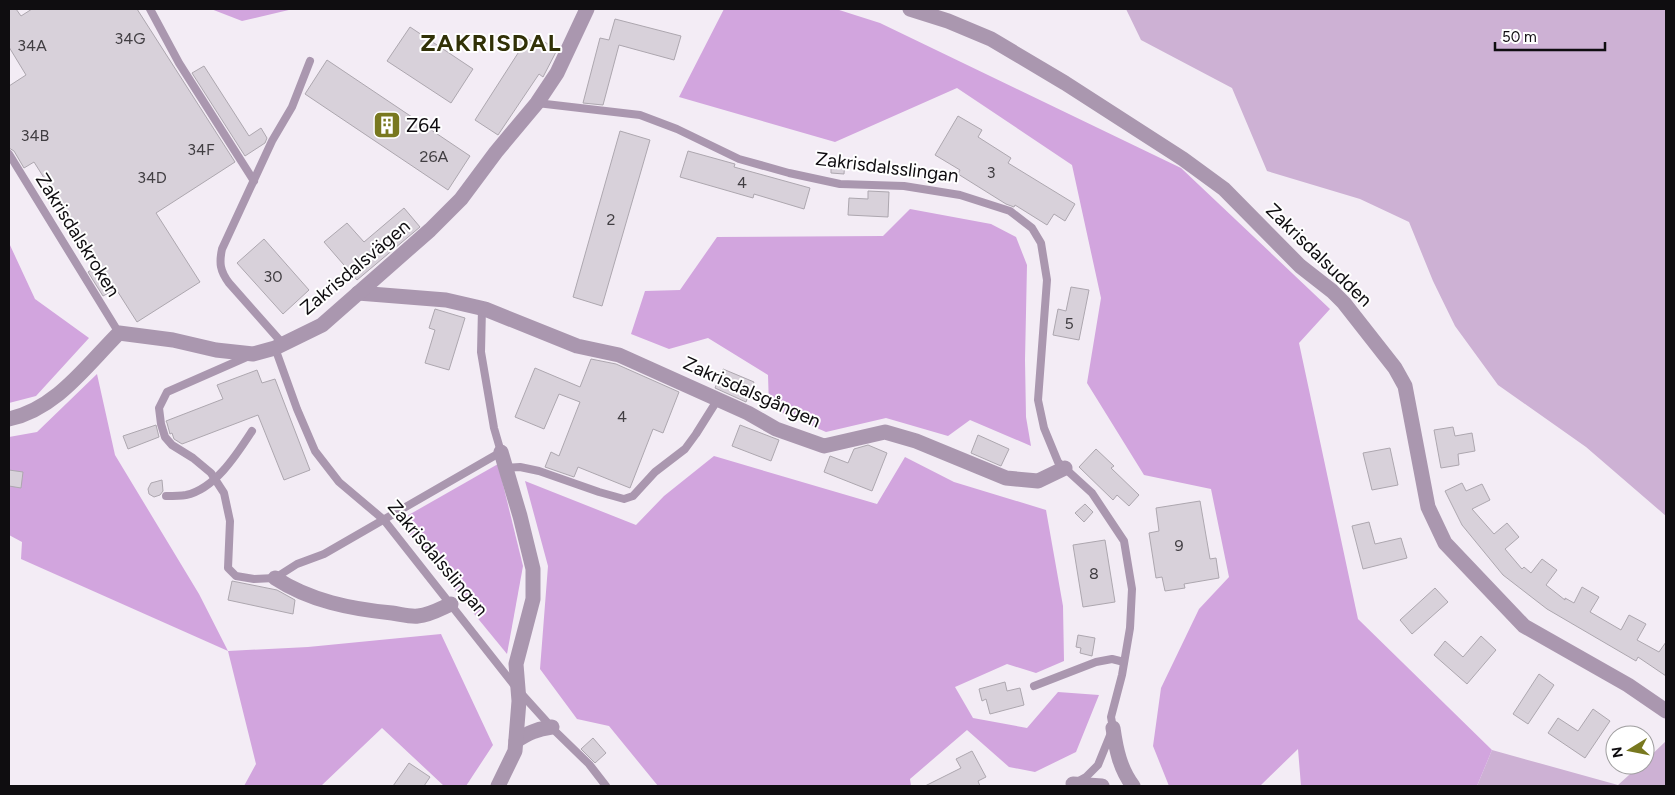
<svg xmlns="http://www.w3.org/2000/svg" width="1675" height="795" viewBox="0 0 1675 795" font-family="Figtree,sans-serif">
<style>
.green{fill:#cdb1d4}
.forest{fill:#d2a5de}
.building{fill:#d8d1da;stroke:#ada7af}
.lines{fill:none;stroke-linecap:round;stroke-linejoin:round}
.lane{stroke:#aa97af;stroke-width:8}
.street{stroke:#aa97af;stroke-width:15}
.labels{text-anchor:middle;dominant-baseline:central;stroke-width:4;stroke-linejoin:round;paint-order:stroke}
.number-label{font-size:16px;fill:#413e42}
.poi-label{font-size:19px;fill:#0f0d10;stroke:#fff;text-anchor:start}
.street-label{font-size:19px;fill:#0f0d10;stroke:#fff}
.district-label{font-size:24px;font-weight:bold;letter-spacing:1px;fill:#313107;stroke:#fff}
</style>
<rect width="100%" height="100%" fill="#f3ecf5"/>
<!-- green -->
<g class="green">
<path d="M1126,9h540v507l-80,-69 -88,-62 -43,-59 -22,-45 -24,-59 -49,-23 -93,-28 -35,-83 -91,-48z"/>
<path d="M1666,741v45h-189l15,-36 126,35 22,-20h5v-4z"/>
</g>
<!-- forest -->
<g class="forest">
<path d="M211,9h82l-51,12z"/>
<path d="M724,9h112l44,14 301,145 149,141 -31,34 59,276 134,131 -15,36h-176l-3,-37 -38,37h-91l-16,-40 8,-58 38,-79 30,-32 -18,-88 -67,-14 -57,-92 14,-85 -29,-133 -115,-77 -122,54 -156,-45z"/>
<path d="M910,209l81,15 25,13 11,28 -2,95 1,57 5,29 -61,-26 -22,16 -62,-18 -60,14 -57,-25 -1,-32 -60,-37 -39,11 -38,-15 14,-43 35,-1 37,-53 166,-1z"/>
<path d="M9,243l26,56 54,39 -53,58 -27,7z"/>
<path d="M97,374l18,81 84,139 29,57 80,-4 133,-13 52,111 -27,41h-22l-62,-58 -61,58h-77l12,-22 -28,-113 -207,-92 1,-17 -13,-7v-98l28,-5z"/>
<path d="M714,456l163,48 28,-47 49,25 92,28 17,96 1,55 -28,12 -29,-9 -52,23 18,31 54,10 31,-36 41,3 -23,57 -41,20 -26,-5 -42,-37 -57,49 1,7h-253l-49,-60 -32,-7 -37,-50 8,-103 -23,-85 111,44 28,-29z"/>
<path d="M498,464l25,102 -16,88 -109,-133z"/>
</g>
<!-- building -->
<g class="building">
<path d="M9,9h7l5,7 11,-7h105l98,153 -79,51 44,69 -63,40 -21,-33 -13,7 -15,-24 11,-7 -65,-103 -10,6 -10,-17 -5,-3v-62l17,-11 -17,-28z"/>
<path d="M615,19l66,17 -7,24 -55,-15 -16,60 -20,-2 17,-65 9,2z"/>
<path d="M410,27l63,42 -22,34 -64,-42z"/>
<path d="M521,34l15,10 4,-5 17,11 -14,27 -4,-3 -41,61 -23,-15 45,-70 -7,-4z"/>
<path d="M327,60l143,96 -22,34 -143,-96z"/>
<path d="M204,66l45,70 12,-8 6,10 -2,5 -20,13 -53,-83z"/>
<path d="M958,116l24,14 -4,7 33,21 -3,5 67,41 -10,17 -11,-7 -7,11 -32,-20 -1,2 -8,-3 -48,-30 2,-4 -25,-15z"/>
<path d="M620,131l30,9 -48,166 -29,-9z"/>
<path d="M688,151l47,13 -1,3 76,21 -6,21 -50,-15 -1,4 -73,-21z"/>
<path d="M831,158l14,1 -1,15 -13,-1z"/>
<path d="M868,191l21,1 -1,25 -40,-2 1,-17 19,1z"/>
<path d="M404,208l16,19 -63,53 -33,-38 23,-19 17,19z"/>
<path d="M264,239l45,51 -26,24 -46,-51z"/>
<path d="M1071,287l18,3 -10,50 -26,-5 5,-26 8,2z"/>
<path d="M435,309l30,9 -16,52 -24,-7 10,-33 -6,-2z"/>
<path d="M591,359l25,5 63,28 -16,41 -10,-4 -23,59 -52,-21 -4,10 -29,-10 6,-15 8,4 21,-54 -21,-8 -15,35 -29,-12 20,-49 45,19z"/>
<path d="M723,369l31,13 -8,20 -31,-14z"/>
<path d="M257,370l5,13 13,-4 35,91 -26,10 -26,-65 -76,29 -8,-5 -2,-6 -2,1 -3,-11 -1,-2 57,-22 -6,-14z"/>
<path d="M156,425l3,12 -31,12 -5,-13z"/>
<path d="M740,425l39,15 -8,21 -39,-15z"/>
<path d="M1453,427l2,9 17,-3 3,18 -17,3 1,11 -18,3 -7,-38z"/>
<path d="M978,435l31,14 -8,17 -30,-13z"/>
<path d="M868,445l19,8 -15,38 -48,-19 6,-16 18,7 6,-14z"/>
<path d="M1390,448l8,37 -26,5 -9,-37z"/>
<path d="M1096,449l18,17 -3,2 28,27 -10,11 -12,-11 -4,5 -34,-33z"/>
<path d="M9,470l14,2 -2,16 -12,-2z"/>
<path d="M162,480l1,11 -3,4 -6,2 -5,-3 -1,-5 3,-6z"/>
<path d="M1462,483l4,8 16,-7 8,16 -18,9 22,25 13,-11 12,14 -14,12 17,20 2,-2 7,6 11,-14 15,11 -11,15 19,15v-2l9,5 8,-16 17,10 -9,15 31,18 8,-15 17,9 -9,16 22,12 7,-10v34l-28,-19 -2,4 -89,-52 -44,-34 -41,-50 -17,-34z"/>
<path d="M1200,501l10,58 6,-1 3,20 -35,6 1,4 -20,3 -3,-14 -6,1 -7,-45 10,-2 -3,-23z"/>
<path d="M1085,504l8,8 -9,10 -9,-9z"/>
<path d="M1369,522l6,22 26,-6 6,20 -44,11 -11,-43z"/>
<path d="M1105,540l10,62 -32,5 -10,-62z"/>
<path d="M232,581l45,9 18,10 -2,14 -65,-14z"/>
<path d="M1435,588l13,14 -36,32 -12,-14z"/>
<path d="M1078,635l17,3 -3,18 -12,-3 1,-5 -5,-1z"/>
<path d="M1481,636l15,14 -29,34 -33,-29 11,-14 18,16z"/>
<path d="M1539,674l15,11 -26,39 -15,-10z"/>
<path d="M1005,682l2,9 13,-3 4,17 -34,9 -4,-15 -4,2 -3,-12z"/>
<path d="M1593,709l17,12 -25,37 -37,-25 10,-15 20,13z"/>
<path d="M593,738l13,15 -11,10 -14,-14z"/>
<path d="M972,751l14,26 -8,4 2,5h-55l36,-18 -5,-9z"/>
<path d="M409,763l21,14 -6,9h-31z"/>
</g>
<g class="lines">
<!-- lane -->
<g class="lane">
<path d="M150,9l29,54 75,118"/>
<path d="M537,103l103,12 37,14 62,30 50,14 51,11 64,2 56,9 50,16 22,17 9,15 6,37 -9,120 6,28 14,34 34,31 32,48 8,48 -2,39 -8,47 -11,42 2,11 -15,37 -12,12 -9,5"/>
<path d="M9,154l110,179"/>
<path d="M283,344l-54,-61c-9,-12 -10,-20 -7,-34l50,-108 20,-34 18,-46"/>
<path d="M275,348l22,61 18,42 24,31 45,38 134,170 37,41 34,33 17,22"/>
<path d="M249,356l-82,36 -8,16 2,16 4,13 7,8 21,13 18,15 13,20 6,28 -2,47 8,8 18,3 21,-1 22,-14 27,-10 177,-102 -7,-24 -13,-76 1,-44"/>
<path d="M505,468l15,-1 19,4 60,21 25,7 9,-3 22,-24 30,-23 11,-15 22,-35"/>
<path d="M166,496c6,0 14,0 20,-1 29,-6 51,-41 66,-64"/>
<path d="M1034,686l62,-24 16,-3 12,3"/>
</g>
<!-- street -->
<g class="street">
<path d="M910,9l38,12 43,18 74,44 118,76 41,30 76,77 32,25 12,12 51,65 10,18 23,121 17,36 79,83 104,59 38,26"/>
<path d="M358,293l88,7 39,9 92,37 42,9 129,58 28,16 48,17 61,-14 31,9 90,37 32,3 27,-13"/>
<path d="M9,419c47,-10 77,-53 110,-86l54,7 43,10 37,4 22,-6 47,-23 108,-95 31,-31 35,-47 41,-49 20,-30 30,-64"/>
<path d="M275,578c35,23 76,31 117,35 8,1 18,4 26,3 12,-1 22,-7 33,-12"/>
<path d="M1113,728c3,21 7,41 20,58"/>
<path d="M516,741c12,-8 21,-12 36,-14"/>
<path d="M1073,784l29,2"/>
<path d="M498,786l17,-35 4,-50 -3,-37 17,-65v-30l-13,-53 -19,-64"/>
</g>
</g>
<!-- icons -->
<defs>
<g id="building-square" transform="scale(1.4375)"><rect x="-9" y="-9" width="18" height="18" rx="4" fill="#78781f" stroke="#fff"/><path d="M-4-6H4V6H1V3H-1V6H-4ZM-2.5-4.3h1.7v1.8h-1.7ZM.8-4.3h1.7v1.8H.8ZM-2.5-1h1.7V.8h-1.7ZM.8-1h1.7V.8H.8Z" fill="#fff"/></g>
</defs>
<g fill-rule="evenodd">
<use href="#building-square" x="387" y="125"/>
</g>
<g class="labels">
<!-- number labels -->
<g class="number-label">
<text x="130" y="38">34G</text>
<text x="32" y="45">34A</text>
<text x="35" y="135">34B</text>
<text x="201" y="149">34F</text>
<text x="434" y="156">26A</text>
<text x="991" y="172">3</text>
<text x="152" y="177">34D</text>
<text x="742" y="182">4</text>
<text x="611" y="219">2</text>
<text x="273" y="276">30</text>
<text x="1069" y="323">5</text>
<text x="622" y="416">4</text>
<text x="1179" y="545">9</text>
<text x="1094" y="573">8</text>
</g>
<!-- poi labels -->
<g class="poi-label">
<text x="406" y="125">Z64</text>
</g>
<!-- street labels -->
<g class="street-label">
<text transform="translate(887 167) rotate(7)">Zakrisdalsslingan</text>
<text transform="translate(78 235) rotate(58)">Zakrisdalskroken</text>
<text transform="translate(1319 255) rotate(44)">Zakrisdalsudden</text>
<text transform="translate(355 267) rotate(-40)">Zakrisdalsvägen</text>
<text transform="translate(752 392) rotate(24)">Zakrisdalsgången</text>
<text transform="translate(438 558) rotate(50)">Zakrisdalsslingan</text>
</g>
<!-- district labels -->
<g class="district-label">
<text x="491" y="42">ZAKRISDAL</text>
</g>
</g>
<!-- border -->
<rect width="1675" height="795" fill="none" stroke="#0f0d10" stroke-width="20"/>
<!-- north arrow -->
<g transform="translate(1630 750) rotate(260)"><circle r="24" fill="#ffffff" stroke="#9f9e9f"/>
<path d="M0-4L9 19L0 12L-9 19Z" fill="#78781f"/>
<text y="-8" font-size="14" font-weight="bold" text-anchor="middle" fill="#0f0d10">N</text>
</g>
<!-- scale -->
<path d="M1495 42v8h110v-8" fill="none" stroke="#0f0d10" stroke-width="2.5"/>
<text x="1502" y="42" font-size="15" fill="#0f0d10" stroke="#ffffff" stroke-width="4" paint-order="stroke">50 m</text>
</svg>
